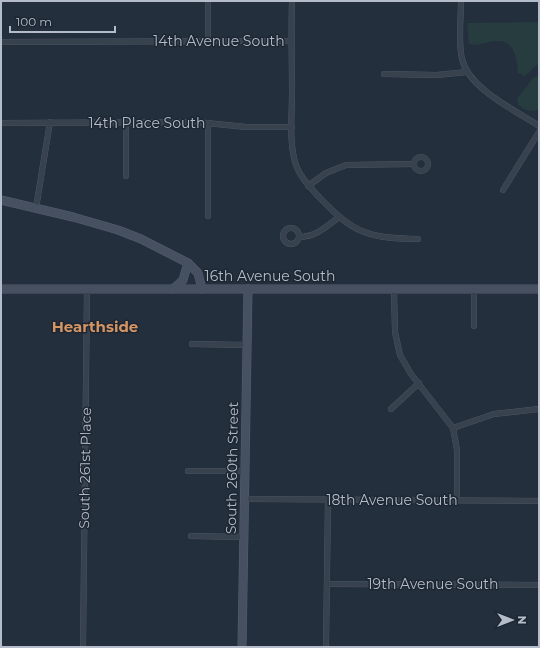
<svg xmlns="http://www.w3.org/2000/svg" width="540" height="648" viewBox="0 0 540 648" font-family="Montserrat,sans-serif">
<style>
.green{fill:#263c3f}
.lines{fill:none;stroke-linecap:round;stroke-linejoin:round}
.minor-casing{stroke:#565f6c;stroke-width:6}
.secondary-casing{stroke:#565f6c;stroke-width:9}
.minor{stroke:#38414e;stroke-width:5.5}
.secondary{stroke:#465061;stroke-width:8}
.labels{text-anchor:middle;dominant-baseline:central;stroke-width:3;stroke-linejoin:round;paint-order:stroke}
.street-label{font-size:14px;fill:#b4bcc9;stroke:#1d2633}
.neighbourhood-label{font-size:15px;font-weight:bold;fill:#d59563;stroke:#1d2633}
</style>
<rect width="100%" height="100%" fill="#242f3e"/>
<!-- green -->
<g class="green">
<path d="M539,22v41l-14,13 -7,-3c-1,-13 -3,-33 -21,-32 -11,0 -17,6 -28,3l-2,-21z"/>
<path d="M539,76v33c-9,4 -15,1 -21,-5l-1,-5 16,-21z"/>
</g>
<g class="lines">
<!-- minor casing -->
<g class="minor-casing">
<g id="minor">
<path d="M208,1v40"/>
<path d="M292,1c-1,30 0,61 0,91 0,23 -3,48 3,70 4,14 15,25 24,35 35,37 49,41 99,42"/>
<path d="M461,1c0,19 -3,40 1,58 7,30 53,51 77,67"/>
<path d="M1,42l291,-1"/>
<path d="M384,74l53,1 30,-3"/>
<path d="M1,123l196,-1 49,5h46"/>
<circle cx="421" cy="164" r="7"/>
<path d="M126,176v-54"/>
<path d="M308,186l18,-13 20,-8 68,-1"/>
<path d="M503,190l36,-58"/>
<path d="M36,208l14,-86"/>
<path d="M208,216v-93"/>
<circle cx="291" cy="236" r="8"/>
<path d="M299,237c17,0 27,-10 40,-20"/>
<path d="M394,289l1,43 5,23 11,19 42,54 4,22v50"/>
<path d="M474,289v37"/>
<path d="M192,344l55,1"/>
<path d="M391,409l28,-26"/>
<path d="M453,428l41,-14 45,-5"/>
<path d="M188,471h57"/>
<path d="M245,499l294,2"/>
<path d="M191,536l53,1"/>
<path d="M327,584l212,1"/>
<path d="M83,647l4,-358"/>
<path d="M326,647l2,-148"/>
</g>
</g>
<!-- secondary casing -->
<g class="secondary-casing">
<g id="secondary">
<path d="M1,200l72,17 45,13 23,9 47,24 10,10 4,16"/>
<path d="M1,289h538"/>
<path d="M173,289l10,-9 5,-17"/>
<path d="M242,647l6,-358"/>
</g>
</g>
<!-- minor -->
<use href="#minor" class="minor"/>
<!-- secondary -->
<use href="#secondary" class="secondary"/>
</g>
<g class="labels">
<!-- street labels -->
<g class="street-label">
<text x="219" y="41">14th Avenue South</text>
<text x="147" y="123">14th Place South</text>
<text x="270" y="276">16th Avenue South</text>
<text transform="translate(85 468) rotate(-89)">South 261st Place</text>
<text transform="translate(232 468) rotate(-89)">South 260th Street</text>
<text x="392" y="500">18th Avenue South</text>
<text x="433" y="584">19th Avenue South</text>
</g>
<!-- neighbourhood labels -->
<g class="neighbourhood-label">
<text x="95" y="326">Hearthside</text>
</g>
</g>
<!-- border -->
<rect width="540" height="648" fill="none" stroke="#b4bcc9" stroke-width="4"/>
<!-- north arrow -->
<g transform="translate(512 620) rotate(90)" stroke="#1d2633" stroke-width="3" paint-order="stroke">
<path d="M0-3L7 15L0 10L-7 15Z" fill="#b4bcc9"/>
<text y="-6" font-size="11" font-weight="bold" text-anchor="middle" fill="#b4bcc9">N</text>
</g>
<!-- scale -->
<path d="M10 26v6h105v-6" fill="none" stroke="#b4bcc9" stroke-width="2"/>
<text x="16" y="26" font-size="12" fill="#b4bcc9" stroke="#1d2633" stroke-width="3" paint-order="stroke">100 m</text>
</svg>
